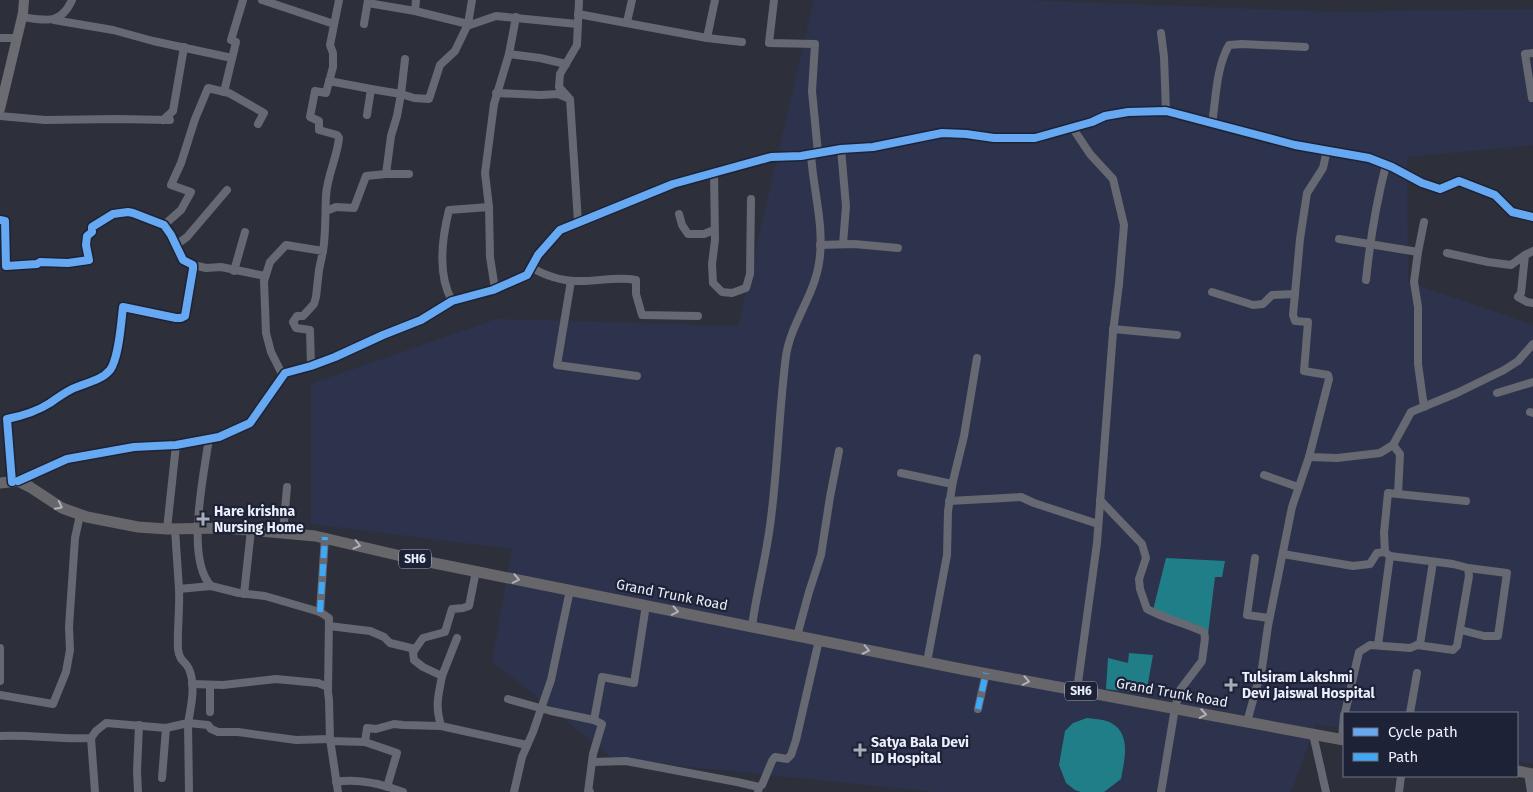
<svg xmlns="http://www.w3.org/2000/svg" width="1533" height="792" viewBox="0 0 1533 792" font-family="'Fira Sans',sans-serif">
<style>
.built{fill:#2d334c}
.water{fill:#207e89}
.lines{fill:none;stroke-linecap:round;stroke-linejoin:round}
.minor{stroke:#666872;stroke-width:8}
.secondary{stroke:#6b6c72;stroke-width:10}
.primary{stroke:#67666a;stroke-width:11}
.quiet{stroke:#3fa9f5;stroke-width:6;stroke-dasharray:12 6;stroke-linecap:butt}
.cycleway-casing{stroke:#1d2236;stroke-width:11}
.cycleway{stroke:#66a8f1;stroke-width:8}
.oneway{stroke:#b0b1bb}
.poi-dot{fill:#a8acb9;stroke:#1d2236;stroke-width:2}
.labels{text-anchor:middle;dominant-baseline:central;stroke-width:4.5;stroke-linejoin:round;paint-order:stroke}
.shield{fill:#1d2236;stroke:#adb2c1;stroke-width:1}
.shield-label{font-size:12px;font-weight:bold;fill:#ebeffd}
.poi-label{font-size:14px;font-weight:bold;fill:#ebeffd;stroke:#1d2236;text-anchor:start}
.street-label{font-size:14px;fill:#ebeffd;stroke:#1d2236}
</style>
<rect width="100%" height="100%" fill="#2d303b"/>
<!-- built -->
<path class="built" d="M814,0h210l312,12 197,-3v136l-126,12 1,125 125,43v438l-16,-2v-48h-173v16l-28,-5 -25,68h-355l-322,-33 -122,-98 20,-112 -201,-25v-140l185,-65 242,7z"/>
<!-- water -->
<g class="water">
<path d="M1166,558l59,3 -3,16h-7l-7,57 -41,-12 -15,-8z"/>
<path d="M1129,653l24,2 -7,39 -40,-5 2,-31 20,5z"/>
<path d="M1087,718c7,1 18,1 24,5 21,11 13,38 10,56l-17,13h-23l-6,-2 -9,-7 -7,-18 6,-34 8,-8z"/>
</g>
<g class="lines">
<!-- minor -->
<g class="minor">
<path d="M262,0l72,24"/>
<path d="M774,0l-5,43 46,1 -3,47 6,62"/>
<path d="M368,3l47,8 53,13"/>
<path d="M415,11l1,-11"/>
<path d="M578,14l129,24 35,4"/>
<path d="M22,17c23,3 38,9 50,-17"/>
<path d="M54,20l59,10 40,11 79,17"/>
<path d="M627,22l5,-22"/>
<path d="M364,24l4,-24"/>
<path d="M467,26l29,-10 81,8"/>
<path d="M1161,33l3,24 2,54"/>
<path d="M0,38h17"/>
<path d="M707,38l8,-38"/>
<path d="M509,54l31,4 26,6"/>
<path d="M405,59l-4,35 13,4 15,1 11,-34 15,-14 13,-27 4,-24"/>
<path d="M329,81l42,8 -4,26"/>
<path d="M224,92l12,-50 -5,-2 12,-40"/>
<path d="M496,93l45,2 17,-1 12,5 8,123"/>
<path d="M568,97l-9,-10 1,-13 17,-29 2,-45"/>
<path d="M1532,98l-7,-44 8,-1"/>
<path d="M0,116l45,4 72,-1 53,1"/>
<path d="M163,120l10,-9 11,-64"/>
<path d="M1212,124c4,-26 4,-56 17,-79l13,-1 63,3"/>
<path d="M1072,127l18,27 23,25 11,46 -5,59 -6,48 -16,211 -20,147"/>
<path d="M841,149l5,57 -3,38"/>
<path d="M714,172l1,68 -3,24 1,19 9,9 10,1 14,-5 4,-14 1,-75"/>
<path d="M386,174h23"/>
<path d="M326,211l10,-4 18,1 12,-32 20,-2 5,-38 6,-20 4,-22 -30,-5"/>
<path d="M679,214l3,11 6,9h16l10,-4"/>
<path d="M0,220l5,1 1,45 31,-2 3,-2 28,1 21,-3 -3,-15 1,-9 5,-4v-5l21,-13 15,-2 5,1 31,12 7,10 12,25 10,5v4l-8,47 -4,2h-5l-53,-11c-2,16 -4,51 -13,63 -9,11 -26,13 -38,19 -8,4 -15,9 -22,14 -14,9 -28,13 -43,16l5,63"/>
<path d="M164,225l17,-15 10,-18 -20,-7 10,-22 14,-44 13,-31 21,5 35,20 -6,11"/>
<path d="M1339,239l79,13 6,-30"/>
<path d="M176,245l11,-8 40,-47"/>
<path d="M820,245l34,-1 44,4"/>
<path d="M323,251c3,-18 2,-37 3,-55 1,-20 11,-38 13,-58l-2,-3 -18,-5v-9l-9,-4 5,-26 11,2 7,-26v-14l-3,-8 9,-45"/>
<path d="M1533,251l-8,4 -4,38 -3,4 9,5 6,1"/>
<path d="M1418,252l-4,30 4,25v57l6,43"/>
<path d="M1447,253l41,9 23,3 14,-10"/>
<path d="M193,265l13,3 15,-1 44,9"/>
<path d="M531,267c12,8 31,14 45,14 20,1 40,-5 60,-1v14l6,21 56,1"/>
<path d="M234,271l11,-39"/>
<path d="M1366,280c4,-39 10,-77 20,-115"/>
<path d="M571,281l-14,84 80,11"/>
<path d="M495,289l-5,-32 -1,-50 -4,-34 9,-69 15,-50 7,-37"/>
<path d="M1212,292l41,13 10,-1 9,-9 23,-1"/>
<path d="M452,301c-15,-27 -10,-63 -3,-91l40,-3"/>
<path d="M1113,329l64,6"/>
<path d="M283,376l-12,-24 -5,-19 -2,-52 6,-19 16,-17 37,6 -4,19 -3,27 -2,7 -11,12h-6l-4,6 3,6 14,2 1,36"/>
<path d="M1497,393l36,-11"/>
<path d="M1530,412l3,1"/>
<path d="M209,438c-5,37 -24,120 2,148"/>
<path d="M1393,445l7,9 -2,40"/>
<path d="M1309,457l28,1 43,-5 13,-8 18,-33 46,-19 47,-23 14,-9 15,-17"/>
<path d="M901,473l51,11"/>
<path d="M1264,475l34,12"/>
<path d="M18,481l49,-22 67,-12 42,-2 43,-8 31,-14 35,-50 26,-7 24,-9 48,-22 38,-15 31,-19 41,-11 34,-15 11,-20 22,-25 113,-46 98,-27 30,-1 40,-7 32,-2 69,-14 24,1 28,4h41l57,-16 13,-6 23,-4 38,-1 129,34 74,13 23,9 30,16 18,6 19,-8 36,14 17,17 21,5"/>
<path d="M1100,500l42,44 4,14 -7,21 1,10 7,20c18,10 38,14 57,23l1,6 -3,23 -22,29 -5,18 -14,84"/>
<path d="M949,501l72,-4 13,6 64,21"/>
<path d="M167,529l9,-84"/>
<path d="M175,529l4,60 32,-3 28,7 26,3 55,16 9,6 -1,74 1,8 1,39 8,53"/>
<path d="M283,533l4,-46"/>
<path d="M1283,554l70,12 17,-2 7,-11 8,-1"/>
<path d="M1390,556l-5,-4 -1,-19 4,-40 78,8"/>
<path d="M1255,558l-8,57 22,3"/>
<path d="M476,571l-7,35 -6,2 -11,1 -7,23 -22,6 -10,14 1,8 9,7 19,9c-4,22 -7,28 -1,50l86,19"/>
<path d="M244,594l7,-64"/>
<path d="M320,612l5,-75"/>
<path d="M329,626l41,5 14,6 6,6 25,6"/>
<path d="M752,626c5,-36 15,-72 19,-108 7,-54 8,-108 15,-162 5,-33 28,-60 33,-93 6,-36 -6,-73 -8,-109"/>
<path d="M1461,630l23,6h14l9,-63 -39,-5"/>
<path d="M797,636l12,-44 12,-37 9,-58 9,-46"/>
<path d="M1378,645l12,-89 63,8 15,4 1,8 -12,70 -4,4 -36,-5"/>
<path d="M0,648v33"/>
<path d="M927,662l20,-107 1,-44 5,-30 11,-45 13,-78"/>
<path d="M442,676l15,-38"/>
<path d="M192,684l31,1 53,-6 42,4 10,4"/>
<path d="M0,695l53,9 13,-32 4,-22 -1,-23 6,-89 5,-23"/>
<path d="M508,699l43,12 43,9 8,4 -9,30 -5,38h2"/>
<path d="M978,709l8,-36"/>
<path d="M210,712v-27"/>
<path d="M1345,713l14,-61 11,-7 40,3 10,-4 13,-82"/>
<path d="M1410,713l7,-40"/>
<path d="M594,720l8,-43 32,6 12,-78"/>
<path d="M1247,722l15,-54 6,-42 24,-119 17,-50 20,-78 -1,-4 -24,-4 4,-49 -13,-1 -2,-6 7,-76 7,-46 16,-25 4,-18"/>
<path d="M1313,734l13,58"/>
<path d="M0,736c30,-2 60,4 91,2l5,-7 10,-8 60,5 22,-5c3,-16 8,-38 1,-54 -4,-9 -9,-6 -11,-20 -1,-20 2,-40 1,-60"/>
<path d="M91,738l4,54"/>
<path d="M1342,739l2,-24"/>
<path d="M330,741l35,1 32,11 -10,34"/>
<path d="M365,742l2,-14 9,1 18,-5 9,1 38,1"/>
<path d="M593,762l33,-1 111,21 22,5"/>
<path d="M1528,773l3,19"/>
<path d="M162,778l4,-50"/>
<path d="M336,782c22,-4 46,2 67,10"/>
<path d="M138,792l-1,-21 2,-46"/>
<path d="M189,792l-1,-69 20,2 3,4 7,3h20l58,8 34,-1"/>
<path d="M514,792l8,-35 11,-25 18,-52 19,-90"/>
<path d="M758,792l1,-5 3,-2 10,-24 3,-4 12,2 4,-4 5,-15 23,-100"/>
<path d="M1399,792l2,-16"/>
</g>
<!-- secondary -->
<path class="secondary" d="M0,109l23,-96 1,-13"/>
<!-- primary -->
<g class="primary">
<path d="M0,483l18,-2 12,6 32,21 25,9 51,10 29,2 58,-1 90,8 99,23 547,110 383,71"/>
<path d="M1517,771l16,3"/>
</g>
<!-- quiet -->
<g class="quiet">
<path d="M320,612l5,-75"/>
<path d="M978,709l8,-36"/>
</g>
<!-- cycleway casing -->
<g class="cycleway-casing">
<g id="cycleway">
<path d="M0,220l5,1 1,45 31,-2 3,-2 28,1 21,-3 -3,-15 1,-9 5,-4v-5l21,-13 15,-2 5,1 31,12 7,10 12,25 10,5v4l-8,47 -4,2h-5l-53,-11c-2,16 -4,51 -13,63 -9,11 -26,13 -38,19 -8,4 -15,9 -22,14 -14,9 -28,13 -43,16l5,63"/>
<path d="M18,481l49,-22 67,-12 42,-2 43,-8 31,-14 35,-50 26,-7 24,-9 48,-22 38,-15 31,-19 41,-11 34,-15 11,-20 22,-25 113,-46 98,-27 30,-1 40,-7 32,-2 69,-14 24,1 28,4h41l57,-16 13,-6 23,-4 38,-1 129,34 74,13 23,9 30,16 18,6 19,-8 36,14 17,17 21,5"/>
</g>
</g>
<!-- cycleway -->
<use href="#cycleway" class="cycleway"/>
</g>
<!-- one-way arrows -->
<defs><path id="oneway-chevron" d="M-2-3.5L2.5 0L-2 3.5" fill="none" stroke-width="1.6" stroke-linecap="round" stroke-linejoin="round" transform="scale(1.25)"/></defs>
<g class="oneway">
<use href="#oneway-chevron" transform="translate(59 506) rotate(27)"/>
<use href="#oneway-chevron" transform="translate(357 545) rotate(14)"/>
<use href="#oneway-chevron" transform="translate(516 579) rotate(11)"/>
<use href="#oneway-chevron" transform="translate(675 611) rotate(11)"/>
<use href="#oneway-chevron" transform="translate(866 650) rotate(12)"/>
<use href="#oneway-chevron" transform="translate(1026 681) rotate(11)"/>
<use href="#oneway-chevron" transform="translate(1203 714) rotate(10)"/>
</g>
<!-- markers -->
<g class="poi-dot">
<path d="M200.5 511.5h5v5h5v5h-5v5h-5v-5h-5v-5h5z"/>
<path d="M1228.5 677.5h5v5h5v5h-5v5h-5v-5h-5v-5h5z"/>
<path d="M857.5 742.5h5v5h5v5h-5v5h-5v-5h-5v-5h5z"/>
</g>
<g class="labels">
<!-- shield labels -->
<g class="shield">
<rect x="399" y="549.5" width="32" height="19" rx="4"/>
<rect x="1065" y="681.5" width="32" height="19" rx="4"/>
</g>
<g class="shield-label">
<text x="415" y="559">SH6</text>
<text x="1081" y="691">SH6</text>
</g>
<!-- poi labels -->
<g class="poi-label">
<text x="214" y="511">Hare krishna<tspan x="214" dy="16">Nursing Home</tspan></text>
<text x="1242" y="677">Tulsiram Lakshmi<tspan x="1242" dy="16">Devi Jaiswal Hospital</tspan></text>
<text x="871" y="742">Satya Bala Devi<tspan x="871" dy="16">ID Hospital</tspan></text>
</g>
<!-- street labels -->
<g class="street-label">
<text transform="translate(672 595) rotate(11)">Grand Trunk Road</text>
<text transform="translate(1172 693) rotate(10)">Grand Trunk Road</text>
</g>
</g>
<!-- legend -->
<rect x="1343" y="712" width="175" height="65" fill="#1d2236" stroke="#6f7486"/>
<rect x="1353" y="728" width="25" height="8" fill="#66a8f1" stroke="#6f7486"/>
<text x="1388" y="737" font-size="15" fill="#ebeffd">Cycle path</text>
<rect x="1353" y="753" width="25" height="8" fill="#3fa9f5" stroke="#6f7486"/>
<text x="1388" y="762" font-size="15" fill="#ebeffd">Path</text>
</svg>
